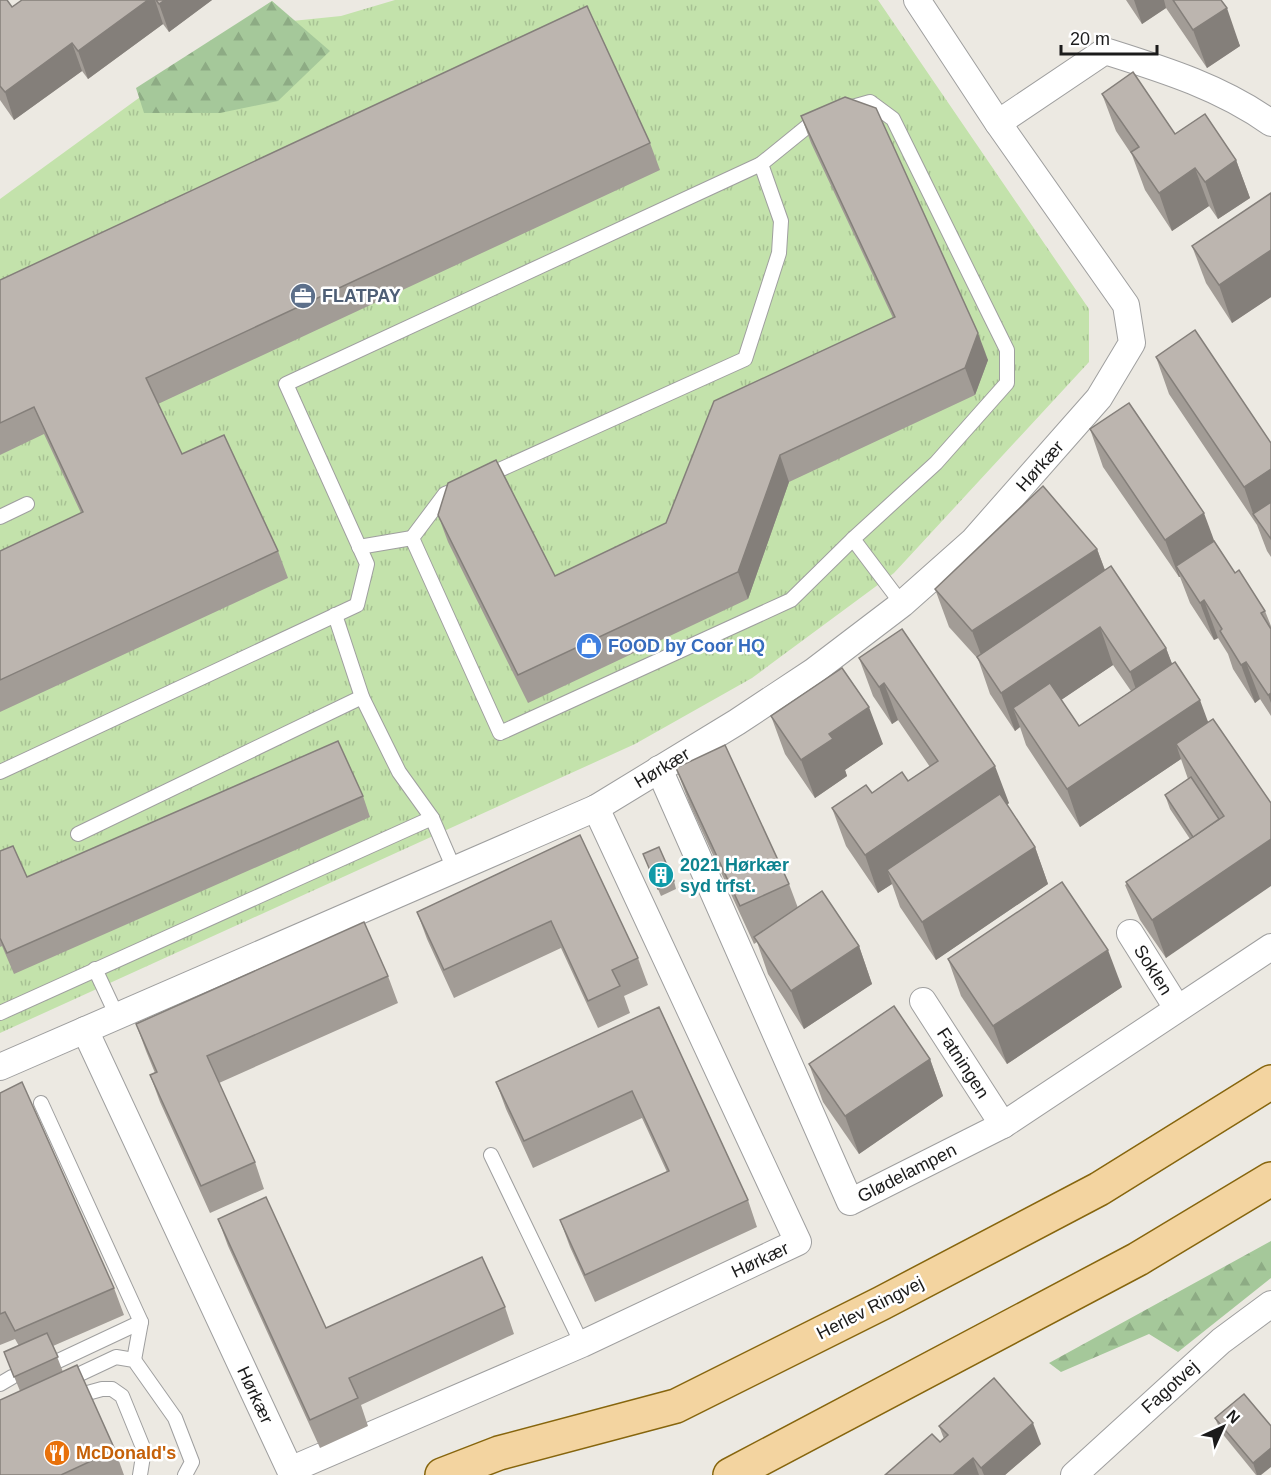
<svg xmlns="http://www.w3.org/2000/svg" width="1271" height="1475" viewBox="0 0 1271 1475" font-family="Helvetica,sans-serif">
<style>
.grass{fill:url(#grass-tufts)}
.forest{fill:url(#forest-firs)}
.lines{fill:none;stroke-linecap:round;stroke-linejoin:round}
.service-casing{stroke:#9f9f9f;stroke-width:16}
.minor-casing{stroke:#9f9f9f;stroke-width:28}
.primary-casing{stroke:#86650d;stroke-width:36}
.service{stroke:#fff;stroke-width:14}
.minor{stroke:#fff;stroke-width:26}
.primary{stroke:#f3d4a0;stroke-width:33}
.wall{fill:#a29c96;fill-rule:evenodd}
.shaded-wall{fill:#847f7a}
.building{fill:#bcb5af;stroke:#847f7a;stroke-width:1.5}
.labels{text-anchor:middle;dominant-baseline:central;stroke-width:5;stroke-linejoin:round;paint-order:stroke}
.service-label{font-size:18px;font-weight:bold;fill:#4e5e75;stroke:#fff;text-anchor:start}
.street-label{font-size:18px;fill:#1b1b1b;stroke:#fff}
.shop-label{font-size:18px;font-weight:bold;fill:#366cbe;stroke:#fff;text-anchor:start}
.culture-label{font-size:18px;font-weight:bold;fill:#0d838f;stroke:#fff;text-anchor:start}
.food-label{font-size:18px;font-weight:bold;fill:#c56008;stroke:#fff;text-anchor:start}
</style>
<defs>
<pattern id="grass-tufts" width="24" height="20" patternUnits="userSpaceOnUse" patternTransform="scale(1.5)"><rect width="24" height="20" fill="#c3e2ab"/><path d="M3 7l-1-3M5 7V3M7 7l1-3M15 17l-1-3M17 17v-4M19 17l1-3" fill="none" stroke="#a7c193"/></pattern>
<pattern id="forest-firs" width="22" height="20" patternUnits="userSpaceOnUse" patternTransform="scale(1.5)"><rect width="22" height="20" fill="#a5c89a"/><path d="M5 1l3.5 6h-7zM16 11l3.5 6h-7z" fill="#8dab84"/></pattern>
</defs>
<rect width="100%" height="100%" fill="#ece9e2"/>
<!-- grass -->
<path class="grass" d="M395,0h483l211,309v53l-195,211 -142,105 -117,66 -635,289v-834l272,-198 20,20 49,-5z"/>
<!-- forest -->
<g class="forest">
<path d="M272,1l58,50 -52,50 -58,12h-76l-8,-25z"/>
<path d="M1271,1241v37l-93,74 -29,-18 -88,38 -12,-9z"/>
</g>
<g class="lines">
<!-- service casing -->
<g class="service-casing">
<g id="service">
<path d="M845,109l25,-7 23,17 114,231v33l-71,80 -83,76 49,65"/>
<path d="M486,476l259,-117 34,-106 2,-32 -20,-57 58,-47"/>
<path d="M460,488l-15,6 -33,44 88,195 291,-133 62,-61"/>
<path d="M0,517l27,-13"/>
<path d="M359,547l53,-9"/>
<path d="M335,615l27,82 37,75 33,46 22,51"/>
<path d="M0,772l357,-167 10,-41 -81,-180 475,-220"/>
<path d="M78,834l284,-137"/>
<path d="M95,969l22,47"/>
<path d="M0,1013l432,-195"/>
<path d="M41,1103l100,219 -7,38"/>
<path d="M491,1155l91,189"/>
<path d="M58,1361l83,-39"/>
<path d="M65,1381l51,-24 18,3 41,58 17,44 -7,13"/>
<path d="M0,1384l12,-7"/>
<path d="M73,1397l29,-8h10l10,7 22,54 -4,25"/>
</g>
</g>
<!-- minor casing -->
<g class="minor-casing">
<g id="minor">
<path d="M998,123l107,-72c57,18 116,36 166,72"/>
<path d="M659,769l191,433 153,-77 268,-178"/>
<path d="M1130,933l47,75"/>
<path d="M923,1001l80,124"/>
<path d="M85,1030l205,440 292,-126 216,-102 -202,-434"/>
<path d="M0,1067l596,-259 141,-86 77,-51 88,-67 71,-63 126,-143 33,-55 -6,-38 -128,-182 -81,-123"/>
<path d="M1074,1475l147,-134 50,-37"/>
</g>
</g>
<!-- primary casing -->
<g class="primary-casing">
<g id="primary">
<path d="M442,1475l57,-22 177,-47 206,-103 217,-114 172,-107"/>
<path d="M730,1475l408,-216 133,-80"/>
</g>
</g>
<!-- service -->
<use href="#service" class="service"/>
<!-- minor -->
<use href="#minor" class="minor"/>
<!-- primary -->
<use href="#primary" class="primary"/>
</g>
<!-- wall -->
<g class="wall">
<path d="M0,0l12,7 10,-7h190l-43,32 -6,-8 -75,55 -6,-8 -68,49 -14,-20z"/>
<path d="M1126,0h95l19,46 -33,22 -41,-60 -24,16z"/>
<path d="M1102,94l73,40 61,26 14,38 -32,21 -9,-13 -37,25 -27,-41 -13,-35 -16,-24z"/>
<path d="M801,116l187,244 -13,35 -186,87 -41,117 -220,104 -80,-161 -10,-27 117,61 111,-53 227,-205 -82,-175z"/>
<path d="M650,143l10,27 -502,234 24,50 96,97 10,27 -288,134v-161l81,-38 -37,-79 -44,21v-175z"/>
<path d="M1271,193v104l-39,26 -26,-40 -14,-37z"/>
<path d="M1156,357l115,86v114l-4,-6 -10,-26 -88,-131z"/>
<path d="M1090,429l125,114 20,30 30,38 6,15v90l-11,-17 -5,4 -22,-34 -5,-15 -10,-16 -4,2 -24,-37 -10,-26h-1l-76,-110z"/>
<path d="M1097,549l8,21 61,78 6,16 36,58 63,81 -105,155 -26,-38 -15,-35 65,-46 -20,-30 -5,-14 23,-16 -7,-20 -101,68 -54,-82 -6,-18 -5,4 -25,-37 -12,-35 -29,-32 -14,-38zM1113,665l18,26 -52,35 -18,-26z"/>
<path d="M859,658l150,145 -2,2 28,42 13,37 -112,76 -36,-53 -8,-23 -14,9 -32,-47 -14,-38 40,-15 36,-12 22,-14 -32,-47 -6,4 -19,-28z"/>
<path d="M771,716l112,28 -38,26 2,6 -32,22 -30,-44z"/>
<path d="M676,768l113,116 9,24 61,38 13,38 -68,45 -36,-55 -11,-32 -3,2 -64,-139z"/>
<path d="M363,796l7,21 -356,157 -12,-28 -2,1v-96l27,26z"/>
<path d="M580,835l58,123 10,27 -24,11 6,17 -32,15 -37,-80 -107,50 -27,-59 -10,-27z"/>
<path d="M643,854l31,27 2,8 -15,7z"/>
<path d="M948,959l174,28 -115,77 -46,-68z"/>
<path d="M388,976l10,27 -179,80 36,79 9,27 -54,24 -50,-111 -10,-27 5,-2 -9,-22 -10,-27z"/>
<path d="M659,1007l89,193 9,27 -162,75 -25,-55 -10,-27 107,-48 -25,-54 -109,50 -27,-59 -10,-27z"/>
<path d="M930,1059l13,37 -84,58 -36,-52 -14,-38z"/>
<path d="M0,1093l114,195 10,27 -71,31 10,26 -43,19 -16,-39 15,-6 -4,-7 -15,6z"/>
<path d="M218,1219l108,109 179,-21 9,27 -153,71 7,21 -48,22 -92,-202z"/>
<path d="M1244,1394l17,81h-5l-35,-43 -6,-14z"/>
<path d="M939,1426l102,18 -36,31h-120l55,-33 4,-3z"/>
<path d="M115,1450l9,25h-124z"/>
</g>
<!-- shaded-wall -->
<g class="shaded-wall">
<path d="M148,0h7l8,24 -75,55 -10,-28z"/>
<path d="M165,0h47l-43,32 -10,-28z"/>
<path d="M1134,0h30l2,8 -24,16z"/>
<path d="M1227,8l13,38 -33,22 -14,-38z"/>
<path d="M72,43l10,28 -68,49 -9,-28z"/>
<path d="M1236,160l14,38 -32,21 -13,-37z"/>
<path d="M1195,168l14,38 -37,25 -13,-38z"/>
<path d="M1271,250v47l-39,26 -13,-38z"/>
<path d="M978,333l10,27 -13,35 -10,-27z"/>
<path d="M780,455l9,27 -41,117 -10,-27z"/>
<path d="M1271,469v47l-18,-2 4,11 -13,-38z"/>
<path d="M1204,513l14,38 -42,15 4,11h-1l-14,-37z"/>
<path d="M1097,549l14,38 -125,81 -14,-37z"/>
<path d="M1204,600l14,38 -4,2 -14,-37z"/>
<path d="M1100,627l13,38 -89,60 -11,-17 7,19 -5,4 -14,-38z"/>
<path d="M1166,648l14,37 -37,25 -13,-38z"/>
<path d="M1246,662l14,37 -5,4 -14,-38z"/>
<path d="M884,683l14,37 -6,4 -13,-37z"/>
<path d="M1271,693v10l-3,-8z"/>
<path d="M1200,700l14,38 -38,6 5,15 -101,68 -13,-38z"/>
<path d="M869,707l14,37 -38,26 2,6 -32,22 -14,-38 28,-26z"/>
<path d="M995,766l14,37 -114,79 -8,-12 5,14 -14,9 -13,-38z"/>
<path d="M1271,839v47l-105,72 -14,-38z"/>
<path d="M1035,847l13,37 -112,76 -14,-38z"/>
<path d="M859,946l13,38 -68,45 -13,-38z"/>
<path d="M1108,950l14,37 -115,77 -14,-38z"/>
<path d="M930,1059l13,37 -84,58 -14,-38z"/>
<path d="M1033,1423l8,21 -36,31h-21l-3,-7z"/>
<path d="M1271,1448v19l-10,8h-4l-4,-12z"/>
<path d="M973,1458l6,17h-26z"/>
</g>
<!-- building -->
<g class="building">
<path d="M0,0h7l5,7 10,-7h126l-70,51 -6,-8 -67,49 -5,-6z"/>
<path d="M156,0h9l-6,4z"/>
<path d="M1173,0h48l6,8 -34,22z"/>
<path d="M587,6l63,137 -504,235 36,76 42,-19 54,116 -278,129v-129l83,-39 -49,-105 -34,16v-143z"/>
<path d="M1133,72l42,62 30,-20 31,46 -31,22 -10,-14 -36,25 -28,-41 8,-5 -37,-53z"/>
<path d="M845,97l31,11 102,225 -13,35 -185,87 -42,117 -220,103 -80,-160 10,-32 48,-23 59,116 111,-53 48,-122 181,-84 -94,-201z"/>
<path d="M1271,193v57l-52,35 -27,-39z"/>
<path d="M1195,330l76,113v26l-27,18 -88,-130z"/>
<path d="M1129,403l75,110 -39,27 -75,-111z"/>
<path d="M1043,486l54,63 -125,82 -37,-42z"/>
<path d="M1271,502v37l-18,-25z"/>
<path d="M1214,541l21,32 4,-3 26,41 -4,2 10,16v64l-3,2 -22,-33 -5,3 -21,-34 2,-2 -18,-29 -4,3 -24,-37z"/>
<path d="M1111,566l55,82 -36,24 -30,-45 -99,66 -24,-36z"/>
<path d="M902,629l93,137 -130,89 -33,-47 34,-23 6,8 30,-21 6,9 30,-20 -54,-78 -5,4 -20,-29z"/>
<path d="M1175,662l25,38 -133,89 -54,-81 37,-25 29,43z"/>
<path d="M842,668l27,39 -40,27 4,5 -32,21 -30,-44z"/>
<path d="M1213,719l58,84v36l-119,81 -26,-38 98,-66 -48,-72z"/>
<path d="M338,741l25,55 -356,157 -7,-15v-87l13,-5 14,31z"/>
<path d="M725,745l64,139 -49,22 -64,-138z"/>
<path d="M1191,777l28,42 -26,18 -28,-42z"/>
<path d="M1000,794l35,53 -113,75 -35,-52z"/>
<path d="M580,835l58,123 -26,12 8,16 -32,15 -37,-80 -107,49 -27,-58z"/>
<path d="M659,847l15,34 -16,8 -15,-35z"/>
<path d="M1062,882l46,68 -115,76 -45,-67z"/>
<path d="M822,891l37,55 -68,45 -37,-54z"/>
<path d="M364,922l24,54 -181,80 48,106 -54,24 -51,-111 7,-3 -21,-48z"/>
<path d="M894,1006l36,53 -85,57 -36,-52z"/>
<path d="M659,1007l89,193 -163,75 -25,-55 109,-49 -37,-80 -108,50 -28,-59z"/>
<path d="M22,1082l92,206 -99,43 -10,-19 -5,2v-221z"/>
<path d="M266,1197l60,131 156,-71 23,50 -156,71 9,20 -48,22 -92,-201z"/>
<path d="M47,1333l11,24 -44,20 -10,-25z"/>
<path d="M77,1365l38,85 -54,25h-61v-75z"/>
<path d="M994,1378l39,45 -52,45 -8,-10 -20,17h-68l47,-41 8,8 8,-7 -9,-9z"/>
<path d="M1244,1394l27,32v22l-18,15 -38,-45z"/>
</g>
<!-- icons -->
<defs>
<g id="office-disc" transform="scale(1.35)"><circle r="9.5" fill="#5c6f8a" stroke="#fff"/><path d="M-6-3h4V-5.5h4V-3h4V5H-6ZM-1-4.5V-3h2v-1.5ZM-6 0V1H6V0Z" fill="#fff"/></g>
<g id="shop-disc" transform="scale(1.35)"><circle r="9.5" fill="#3f7fe0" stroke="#fff"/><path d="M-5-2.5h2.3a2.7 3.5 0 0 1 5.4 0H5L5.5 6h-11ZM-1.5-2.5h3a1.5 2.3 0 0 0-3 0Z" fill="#fff"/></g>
<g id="building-disc" transform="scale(1.35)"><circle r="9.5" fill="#0f9aa8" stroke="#fff"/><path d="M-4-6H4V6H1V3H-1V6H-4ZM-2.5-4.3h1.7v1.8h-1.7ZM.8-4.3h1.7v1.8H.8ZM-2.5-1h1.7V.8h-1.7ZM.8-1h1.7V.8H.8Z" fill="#fff"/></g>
<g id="restaurant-disc" transform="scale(1.35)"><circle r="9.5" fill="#e8710a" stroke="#fff"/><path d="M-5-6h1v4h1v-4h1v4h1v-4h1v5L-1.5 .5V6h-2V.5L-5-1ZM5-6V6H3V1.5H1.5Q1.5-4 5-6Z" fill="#fff"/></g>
</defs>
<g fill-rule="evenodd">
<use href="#office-disc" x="303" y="296"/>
<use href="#shop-disc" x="589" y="646"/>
<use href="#building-disc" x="661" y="875"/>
<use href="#restaurant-disc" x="57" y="1453"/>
</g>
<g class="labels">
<!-- service labels -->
<g class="service-label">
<text x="322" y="296">FLATPAY</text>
</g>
<!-- street labels -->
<g class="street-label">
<text transform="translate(1040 466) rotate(-48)">Hørkær</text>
<text transform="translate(662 768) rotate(-31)">Hørkær</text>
<text transform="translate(1153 970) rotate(58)">Soklen</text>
<text transform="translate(963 1063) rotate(57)">Fatningen</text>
<text transform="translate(907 1173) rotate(-27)">Glødelampen</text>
<text transform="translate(760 1260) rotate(-25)">Hørkær</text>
<text transform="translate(870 1308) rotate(-27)">Herlev Ringvej</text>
<text transform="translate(1170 1387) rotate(-42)">Fagotvej</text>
<text transform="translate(255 1395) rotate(65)">Hørkær</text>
</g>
<!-- shop labels -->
<g class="shop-label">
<text x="608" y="646">FOOD by Coor HQ</text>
</g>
<!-- culture labels -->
<g class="culture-label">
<text x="680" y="865">2021 Hørkær<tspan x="680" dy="21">syd trfst.</tspan></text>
</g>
<!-- food labels -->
<g class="food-label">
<text x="76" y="1453">McDonald's</text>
</g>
</g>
<!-- north arrow -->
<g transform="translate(1223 1427) rotate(45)" stroke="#ffffff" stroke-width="4.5" paint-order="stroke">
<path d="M0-4.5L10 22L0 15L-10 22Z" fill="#1b1b1b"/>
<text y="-9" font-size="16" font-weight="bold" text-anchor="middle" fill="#1b1b1b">N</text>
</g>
<!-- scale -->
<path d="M1061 45v9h96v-9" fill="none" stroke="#1b1b1b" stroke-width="3"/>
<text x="1070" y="45" font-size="18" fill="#1b1b1b" stroke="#ffffff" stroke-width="4.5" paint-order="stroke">20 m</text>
</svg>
